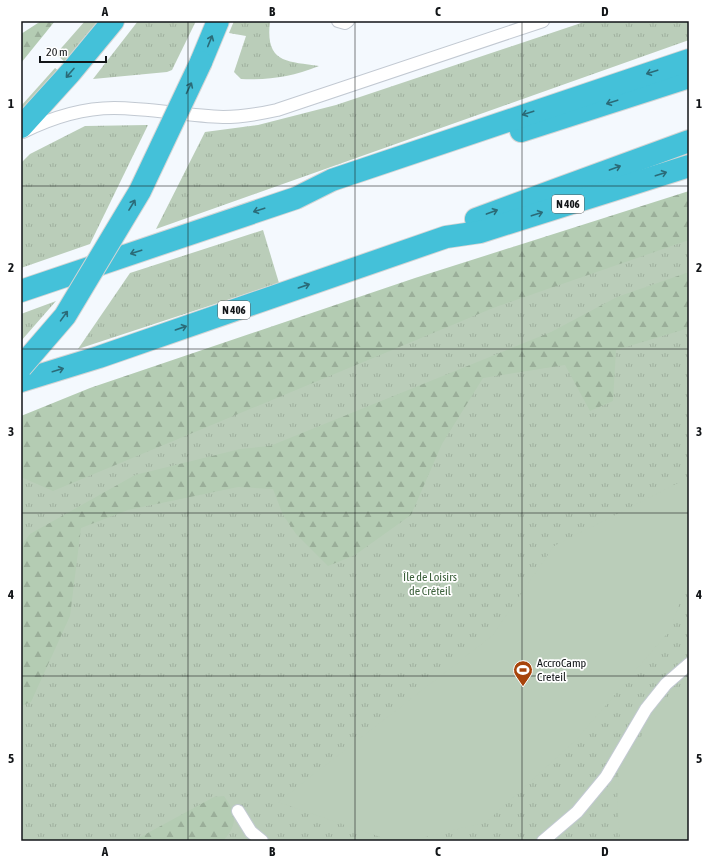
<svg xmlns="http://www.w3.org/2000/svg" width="710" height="862" viewBox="0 0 710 862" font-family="'Asap Condensed',sans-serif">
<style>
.grass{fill:url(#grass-tufts)}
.forest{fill:url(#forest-firs)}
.pitch{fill:#bacdb9}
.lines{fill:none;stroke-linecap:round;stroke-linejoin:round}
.lane-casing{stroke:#c2c9d2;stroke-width:14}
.highway-casing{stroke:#d4d5d5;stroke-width:24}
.lane{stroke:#fff;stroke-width:12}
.highway{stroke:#44c1d9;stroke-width:22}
.highway-bridge-casing{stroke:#d4d5d5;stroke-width:24;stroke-linecap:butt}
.highway-bridge{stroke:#44c1d9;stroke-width:22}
.oneway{stroke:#2b6b78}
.grid{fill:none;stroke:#121518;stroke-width:1;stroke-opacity:0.55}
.labels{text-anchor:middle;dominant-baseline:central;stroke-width:3.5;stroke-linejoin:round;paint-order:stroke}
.shield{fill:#fff;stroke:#595b5d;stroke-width:1}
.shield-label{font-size:11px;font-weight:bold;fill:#121518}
.park-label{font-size:12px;fill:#3c603b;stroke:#fff}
.poi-label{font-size:12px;fill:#121518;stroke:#fff;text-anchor:start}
.neatline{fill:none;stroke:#121518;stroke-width:1.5}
.grid-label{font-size:13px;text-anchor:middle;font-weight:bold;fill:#121518}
</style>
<defs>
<pattern id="grass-tufts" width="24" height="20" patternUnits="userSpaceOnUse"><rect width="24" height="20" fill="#bacdb9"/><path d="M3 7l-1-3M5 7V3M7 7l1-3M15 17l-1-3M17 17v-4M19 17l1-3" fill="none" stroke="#9faf9e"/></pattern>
<pattern id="forest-firs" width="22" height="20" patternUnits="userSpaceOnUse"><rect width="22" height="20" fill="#b4ccb3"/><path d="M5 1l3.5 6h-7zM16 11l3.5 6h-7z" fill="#9aae99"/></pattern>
</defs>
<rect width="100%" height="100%" fill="#f4f9fe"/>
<!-- grass -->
<g class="grass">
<path d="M85,21h19l-37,43 -11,-10z"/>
<path d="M138,21h58l-24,49 -5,2 -74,7z"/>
<path d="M234,21h36c-5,42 16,40 49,45 -28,11 -48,14 -78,13l-7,-7 12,-36 -17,-3z"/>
<path d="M587,21h102v19l-533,189 49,-97 53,-7 78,-20z"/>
<path d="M55,68l5,4 -39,42v-8z"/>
<path d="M148,125l-58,119 -69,24v-105l9,-9 55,-28z"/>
<path d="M263,230l16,53 -201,66 52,-76z"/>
<path d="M689,236v605h-668v-402z"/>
<path d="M56,301l-35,40v-27z"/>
</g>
<!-- forest -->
<g class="forest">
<path d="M41,21h14l-34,42v-29z"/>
<path d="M689,191v49l-196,68 -440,183 -32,-14v-61l69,-28 325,-110z"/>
<path d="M689,272v56l-73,22 -3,51 -23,10 -25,-46 -82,13 -41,66 -31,71 -56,40 -27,11 -32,-32 -13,-19 -10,-26 -35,-2 -110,23 -47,18 -11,88 -39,86 -10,4v-160l9,-12 105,-59 105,-26 30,-3 281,-114 66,-35z"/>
<path d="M224,796c12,18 15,27 -1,45h-90l81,-44z"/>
</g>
<!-- pitch -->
<g class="pitch">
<path d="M688,478l1,95 -18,56 -94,110 -91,83 -77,19h-17l-114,-39 214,-166 62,-90z"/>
<path d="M689,680v161h-69l-3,-39 2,-29 36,-59z"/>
</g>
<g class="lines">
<!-- lane casing -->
<g class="lane-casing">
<g id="lane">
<path d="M338,21l7,2 3,-2"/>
<path d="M23,132c28,-14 59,-24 91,-24 36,0 73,8 109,9 18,0 36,-3 54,-7l266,-89"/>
<path d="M238,811l13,21 11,9"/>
<path d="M543,841l34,-29 29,-35 40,-68 20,-25 23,-20"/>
</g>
</g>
<!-- highway casing -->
<g class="highway-casing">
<g id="highway">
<path d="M201,62l17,-41"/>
<path d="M21,127l49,-54 43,-52"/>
<path d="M521,131l168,-54"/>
<path d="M476,219l213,-78"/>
<path d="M21,291l275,-93 36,-18 357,-120"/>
<path d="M21,381l78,-24 347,-120 34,-5 209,-66"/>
</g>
</g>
<!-- lane -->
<use href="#lane" class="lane"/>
<!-- highway -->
<use href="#highway" class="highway"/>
<!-- highway-bridge casing -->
<g class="highway-bridge-casing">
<path id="highway-bridge" d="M21,367l44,-51 75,-125 61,-129"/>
</g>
<!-- highway-bridge -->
<use href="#highway-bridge" class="highway-bridge"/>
</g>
<!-- one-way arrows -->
<defs><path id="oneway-shaft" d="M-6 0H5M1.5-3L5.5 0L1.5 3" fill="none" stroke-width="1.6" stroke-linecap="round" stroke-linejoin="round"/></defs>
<g class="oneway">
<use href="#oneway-shaft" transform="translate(210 41) rotate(-68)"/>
<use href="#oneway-shaft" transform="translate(652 72) rotate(162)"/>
<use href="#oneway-shaft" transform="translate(70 73) rotate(131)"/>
<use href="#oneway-shaft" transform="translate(189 88) rotate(-65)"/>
<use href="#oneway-shaft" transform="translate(612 102) rotate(162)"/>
<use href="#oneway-shaft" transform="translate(528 113) rotate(162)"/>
<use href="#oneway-shaft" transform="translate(615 168) rotate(-20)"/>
<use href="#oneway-shaft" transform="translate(661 174) rotate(-18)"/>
<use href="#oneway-shaft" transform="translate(132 205) rotate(-59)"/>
<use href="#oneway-shaft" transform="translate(259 210) rotate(162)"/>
<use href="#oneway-shaft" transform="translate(492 212) rotate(-20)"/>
<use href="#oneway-shaft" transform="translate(537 214) rotate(-18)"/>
<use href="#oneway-shaft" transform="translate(136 252) rotate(162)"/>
<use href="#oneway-shaft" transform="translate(304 286) rotate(-19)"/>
<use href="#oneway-shaft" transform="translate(64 316) rotate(-54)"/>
<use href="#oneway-shaft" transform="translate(181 328) rotate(-19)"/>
<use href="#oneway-shaft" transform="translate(58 370) rotate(-17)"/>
</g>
<!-- grid -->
<path class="grid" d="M188,21v820M355,21v820M522,21v820M21,186h668M21,349h668M21,513h668M21,676h668"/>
<!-- icons -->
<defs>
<g id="stadium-pin" transform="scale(1)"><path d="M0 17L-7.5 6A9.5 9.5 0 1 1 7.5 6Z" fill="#a7440b" stroke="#fff"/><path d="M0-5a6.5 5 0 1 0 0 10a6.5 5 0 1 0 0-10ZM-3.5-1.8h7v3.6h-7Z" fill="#fff"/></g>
</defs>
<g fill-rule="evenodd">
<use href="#stadium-pin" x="523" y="670"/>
</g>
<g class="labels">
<!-- shield labels -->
<g class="shield">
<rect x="552" y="195" width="32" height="18" rx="3"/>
<rect x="218" y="301" width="32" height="18" rx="3"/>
</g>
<g class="shield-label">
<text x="568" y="204">N 406</text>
<text x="234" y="310">N 406</text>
</g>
<!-- park labels -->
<g class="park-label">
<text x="430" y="577">Île de Loisirs<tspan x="430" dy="14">de Créteil</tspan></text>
</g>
<!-- poi labels -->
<g class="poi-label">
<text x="537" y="663">AccroCamp<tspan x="537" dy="14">Creteil</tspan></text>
</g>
</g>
<!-- border -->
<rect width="710" height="862" fill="none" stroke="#ffffff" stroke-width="44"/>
<!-- scale -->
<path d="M40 56v6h66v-6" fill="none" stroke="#121518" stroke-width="2"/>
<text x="46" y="56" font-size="12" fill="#121518" stroke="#ffffff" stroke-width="3" paint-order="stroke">20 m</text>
<rect x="22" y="22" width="666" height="818" class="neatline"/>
<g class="grid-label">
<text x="105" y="16">A</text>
<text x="272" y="16">B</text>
<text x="438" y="16">C</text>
<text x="605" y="16">D</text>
<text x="11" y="108">1</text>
<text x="699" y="108">1</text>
<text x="11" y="272">2</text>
<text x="699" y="272">2</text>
<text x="11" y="436">3</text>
<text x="699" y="436">3</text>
<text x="11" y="599">4</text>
<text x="699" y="599">4</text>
<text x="11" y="763">5</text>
<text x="699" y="763">5</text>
<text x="105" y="856">A</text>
<text x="272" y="856">B</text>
<text x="438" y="856">C</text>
<text x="605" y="856">D</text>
</g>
</svg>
